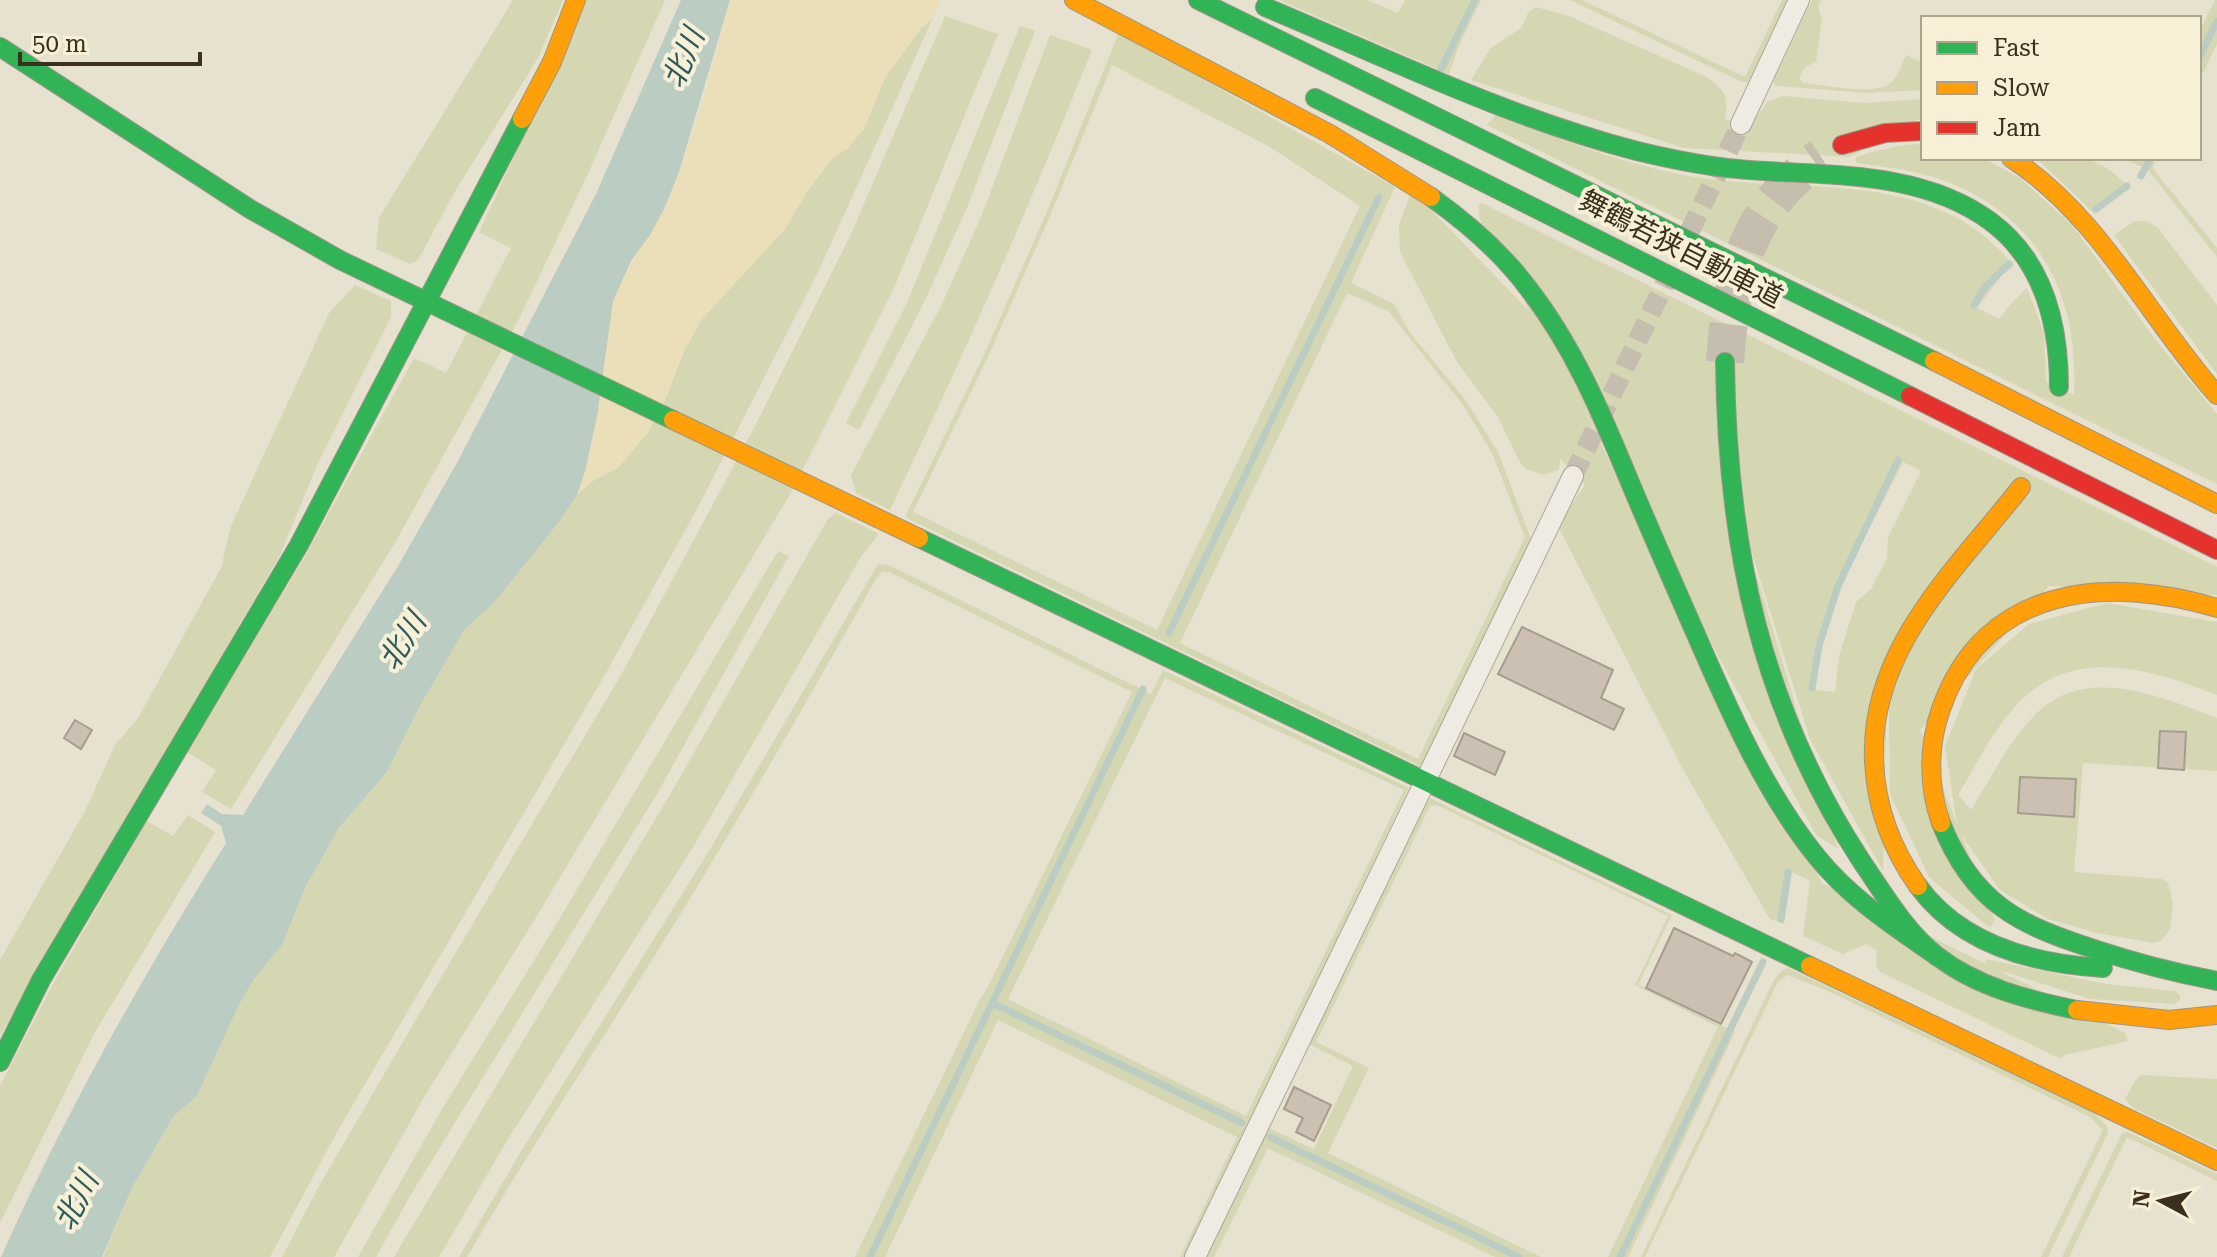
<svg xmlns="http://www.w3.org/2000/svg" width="2217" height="1257" viewBox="0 0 2217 1257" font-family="'Roboto Serif','Noto Sans JP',serif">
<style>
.green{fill:#d4d7b2;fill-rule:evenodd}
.sand{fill:#eadfb8}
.water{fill:#bbcdc3}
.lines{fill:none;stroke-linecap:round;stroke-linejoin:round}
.stream{stroke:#bbcdc3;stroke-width:7}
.building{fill:#cbc0b1;stroke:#a79d8f;stroke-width:2}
.street-tunnel{stroke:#c5bdad;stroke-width:20;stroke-dasharray:20 10;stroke-linecap:butt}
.highway-tunnel{stroke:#c5bdad;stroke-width:38;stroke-dasharray:38 19;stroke-linecap:butt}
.street-casing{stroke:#aca698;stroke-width:22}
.fast-casing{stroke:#9c9588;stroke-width:20}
.slow-casing{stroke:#9c9588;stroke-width:20}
.jam-casing{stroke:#9c9588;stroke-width:20}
.street{stroke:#efebe2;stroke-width:20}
.fast{stroke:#30b455;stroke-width:18}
.slow{stroke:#ff9f0a;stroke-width:18}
.jam{stroke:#e5322d;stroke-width:18}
.labels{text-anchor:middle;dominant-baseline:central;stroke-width:8;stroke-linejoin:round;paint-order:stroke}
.street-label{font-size:28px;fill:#3c2f1f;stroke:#f7f0d7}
.water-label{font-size:30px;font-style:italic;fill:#2e5c5c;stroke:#f7f0d7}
</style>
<rect width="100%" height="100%" fill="#e7e1d0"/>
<!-- green -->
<g class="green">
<path d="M513,0h50l-25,58 -84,135 -36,67 -8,4 -34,-15 3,-31z"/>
<path d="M587,0h78l-78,176 -67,141 -124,224 -165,268 -29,-17 14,-22 -29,-18 116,-192 111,-202 32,15 65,-125 -32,-16z"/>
<path d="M1279,0h88l31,13 7,-13h76l-21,43 -11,31z"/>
<path d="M1570,0h12l163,77 37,-77h6l-40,82h-6z"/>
<path d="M1812,0h9l-3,7 4,13 -6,42 -11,5 -6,12 4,4c21,2 72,13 88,0 7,-6 11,-20 15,-28l17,8v27l-57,3 -89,-7 -4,-4z"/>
<path d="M2215,0h2v44l-18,37v-49z"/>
<path d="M1536,7l33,9 138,61c19,15 21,18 18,42l25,8 17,-25 16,-6 82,7 58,-4v18l-73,40 -166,-9 -213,-68 20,-32 30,-20 8,-17z"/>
<path d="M945,16l53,18 -104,254 -102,203 -260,433 -109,175 -89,158h-52l37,-71 99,-170 203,-341 133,-247 96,-192z"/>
<path d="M933,18l-114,252 -122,239 -90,162 -270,461 -67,125h-167l30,-71 40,-69 24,-21 42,-91 15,-26 28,-34 23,-57 34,-60 48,-56 33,-66 45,-77 29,-26 66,-82 17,-26 14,-13 28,-15 43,-59 22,-57 18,-32 83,-90 23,-39 24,-31 16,-11 38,-72 35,-48z"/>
<path d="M1020,26l15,5 -69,179 -40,88 -67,132 -13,-7 61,-120z"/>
<path d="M1119,32l276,155 -44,96 43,21 17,30 56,68 31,50 33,87 -107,224 -4,3 -515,-249 78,-160 63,-143zM1112,65l158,82 90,59 -203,424 -244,-118 74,-153 63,-143zM1347,293l41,18 75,94 29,48 33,84 -107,222 -238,-116z"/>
<path d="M1050,35l42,15c-63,158 -129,307 -202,460l-34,-17 -5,-18 90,-169 40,-89z"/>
<path d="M1497,114c61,25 121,48 186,61 115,22 248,-12 331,91l-13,10 -24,32 22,11 9,-12 19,-19 17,45 2,49 28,13c6,-108 -43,-192 -152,-221 -22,-6 -44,-8 -66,-11v-6c22,-7 43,-13 67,-13v14l64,2 33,18 52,47 82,113 63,76v70l-730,-359z"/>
<path d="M2036,158c47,0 59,-5 94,30l-35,26z"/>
<path d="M2124,158l13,3 2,-3h18l-4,8 1,4 63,78v9l-69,-87z"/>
<path d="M1410,195l20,14 109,112 283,562 303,150 3,8 -64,14 -3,4 -181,-87 -4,-6 1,-15 -11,-7 -23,10 -40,-18 7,-55 -18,-9 -8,52 -14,-5 -85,-146 -126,-245 8,-17 18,-26 -25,-27 -1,12 -16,5 -17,-6 -7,-8 -21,-44 -41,-55 -57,-110 -1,-27z"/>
<path d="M1482,203l735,364v28l-168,-9 -129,144 75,190 -5,8 -61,-51 -39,-83 -2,-152 -5,229 -73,-132 -99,-317 127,427 -22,-14 -336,-615 -2,-15zM1903,462l18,9 -33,66 -1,21 -16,31 -15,13 -17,54 -4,36 -19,-2c5,-83 51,-155 87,-228z"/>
<path d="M2135,221h11l12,7 59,77v69l-103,-139z"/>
<path d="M355,285l36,16v16l-73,146 -38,92 -280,481v-76l85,-149 30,-66 23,-27 83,-150 10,-42 98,-213z"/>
<path d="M836,513l43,21 -17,21 -169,292 -188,297 -66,113h-45l274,-459 160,-279z"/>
<path d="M778,551l11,5 -132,238 -247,402 -34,61h-18l84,-148 109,-176z"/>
<path d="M878,564l11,1 262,129 12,-24 246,118 -224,469h-5l57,-120 -239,-117 -113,237h-30l125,-258 7,-10 145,-297 -243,-120h-7l-5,5c-60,108 -122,214 -186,320 -74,121 -153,238 -224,360h-8l61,-104 186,-297zM1165,678l239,112 -158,326 -238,-117z"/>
<path d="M2107,603l110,19v73c-69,-27 -150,-52 -206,16 -21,25 -36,56 -53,84l13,15c20,-32 38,-70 66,-97 50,-49 125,-16 180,5v53l-134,-8 -9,109 88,7 6,4 5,20 -3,26 -9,12 -7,2 -57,-10 -49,-14 -48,-29 -42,-60 -13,-84 31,-77 53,-45z"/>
<path d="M1430,798l242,117 -34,70 97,47 -107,225h-20l110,-230 -83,-42 33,-69 -231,-111 -7,1 -114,236 53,26 -41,85 213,104h-46l-227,-109 -54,109h-8l63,-129 45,21 39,-83 -44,-22 115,-238z"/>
<path d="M188,815l27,17 -121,202 -94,189v-137l53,-102 94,-163 26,15z"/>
<path d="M1985,959l121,25 69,7 5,4v5l-5,4 -85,-5 -104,-33z"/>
<path d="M1788,968l306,145 12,12 2,8 -60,124h-7l62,-127 -13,-13 -260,-125 -42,-17 -10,7 -133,275h-4l133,-277 8,-10z"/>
<path d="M2141,1075l76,4v69l-84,-40 -8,-9 10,-18z"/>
<path d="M2128,1132l89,42v7l-90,-44 -58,120h-7l60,-124z"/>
</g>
<!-- sand -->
<path class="sand" d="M730,0h210l-7,18 -12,10 -35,48 -22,53 -16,19 -16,11 -24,31 -23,39 -83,90 -18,32 -22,57 -15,26 -28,33 -28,15 -14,13c14,-41 20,-82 26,-125 3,-23 2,-50 11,-72 13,-34 37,-61 52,-95 29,-65 46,-135 64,-203z"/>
<!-- water -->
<path class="water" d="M681,0h49l-51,172 -14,35 -15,28 -19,26 -18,40 -16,116 -12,54 -8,24 -17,26 -66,82 -29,26 -45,77 -33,66 -48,56 -34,60 -23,57 -28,34 -15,26 -42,91 -24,21 -40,69 -31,71h-101c64,-144 141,-280 225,-414l-5,-17 -20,-13 6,-9 15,10 21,1 155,-249 60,-105 138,-267z"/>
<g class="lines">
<!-- stream -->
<g class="stream">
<path d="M2199,58l18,-37"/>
<path d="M1441,69l34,-69"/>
<path d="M2141,176l10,-18"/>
<path d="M2096,209l31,-23"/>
<path d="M1974,305l10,-17 25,-24"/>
<path d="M1169,633l210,-436"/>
<path d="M1812,688l7,-42 19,-60 60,-126"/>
<path d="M1781,919l7,-47"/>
<path d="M992,1003l250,120"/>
<path d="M1270,1137l249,120"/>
<path d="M870,1257l273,-568"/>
<path d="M1620,1257l143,-295"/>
</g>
</g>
<!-- building -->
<g class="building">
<path d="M1522,627l91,43 -12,28 23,11 -10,21 -116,-56z"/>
<path d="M75,720l17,10 -11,19 -17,-11z"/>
<path d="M2160,731l26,1 -2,38 -26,-2z"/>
<path d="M1464,733l41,19 -10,23 -41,-19z"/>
<path d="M2020,777l56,2 -2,38 -56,-4z"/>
<path d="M1674,928l59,28 2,-3 17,9 -31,62 -75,-36z"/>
<path d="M1294,1087l37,18 -17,36 -18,-9 7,-14 -19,-9z"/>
</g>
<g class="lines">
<!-- street-tunnel -->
<path class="street-tunnel" d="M1573,476l168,-352"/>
<!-- highway-tunnel -->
<path class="highway-tunnel" d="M1725,362c6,-85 21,-154 96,-205"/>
<!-- street casing -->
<g class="street-casing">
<g id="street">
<path d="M1741,124l58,-124"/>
<path d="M1195,1257l378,-781"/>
</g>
</g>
<!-- fast casing -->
<g class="fast-casing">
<g id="fast">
<path d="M1198,0l736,361"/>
<path d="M1265,7c122,51 244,111 372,144 33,8 67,15 101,18 85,8 179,-1 252,52 53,39 69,103 69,166"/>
<path d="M0,47l250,162 90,51 333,160"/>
<path d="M1315,98l595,298"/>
<path d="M1431,197c35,25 71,56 97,91 45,58 73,124 101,192 23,55 48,111 72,166 32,73 66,149 116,211 34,42 78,70 121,100"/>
<path d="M1725,362c2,184 35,344 137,500 22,32 44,70 75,94 40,31 91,44 140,54"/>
<path d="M919,538l891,428"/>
<path d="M1941,823c32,81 78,102 156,127 39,13 79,23 120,31"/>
<path d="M1918,886c43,59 117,78 185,82"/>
<path d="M0,1062l41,-82 258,-435 223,-426"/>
</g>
</g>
<!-- slow casing -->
<g class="slow-casing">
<g id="slow">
<path d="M1074,0l256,134 101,63"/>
<path d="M522,119l30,-57 24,-62"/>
<path d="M2011,158c89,58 137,159 206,237"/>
<path d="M1934,361l283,143"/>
<path d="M673,420l246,118"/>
<path d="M1941,823c-13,-36 -13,-78 0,-114 43,-124 167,-134 276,-101"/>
<path d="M1918,886c-27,-38 -42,-78 -44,-125 -5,-113 83,-192 147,-274"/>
<path d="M1810,966l407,195"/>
<path d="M2077,1010l92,10 48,-5"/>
</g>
</g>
<!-- jam casing -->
<g class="jam-casing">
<g id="jam">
<path d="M1842,145l43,-12 38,-2"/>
<path d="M1910,396l307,154"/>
</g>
</g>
<!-- street -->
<use href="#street" class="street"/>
<!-- fast -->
<use href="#fast" class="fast"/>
<!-- slow -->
<use href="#slow" class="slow"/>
<!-- jam -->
<use href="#jam" class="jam"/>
</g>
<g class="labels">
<!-- street labels -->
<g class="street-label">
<text transform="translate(1681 249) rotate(27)">舞鶴若狭自動車道</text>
</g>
<!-- water labels -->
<g class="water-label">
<text transform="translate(683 58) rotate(-67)">北川</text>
<text transform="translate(402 641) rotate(-58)">北川</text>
<text transform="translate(76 1201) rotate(-63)">北川</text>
</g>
</g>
<!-- legend -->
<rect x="1921" y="16" width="280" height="144" fill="#f7f0d7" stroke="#aca38d" stroke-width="2"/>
<rect x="1937" y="42" width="40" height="12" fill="#30b455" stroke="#aca38d" stroke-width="2"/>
<text x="1993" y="56" font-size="24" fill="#3c2f1f">Fast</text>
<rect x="1937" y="82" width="40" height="12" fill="#ff9f0a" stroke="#aca38d" stroke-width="2"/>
<text x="1993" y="96" font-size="24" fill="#3c2f1f">Slow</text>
<rect x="1937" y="122" width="40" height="12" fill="#e5322d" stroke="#aca38d" stroke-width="2"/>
<text x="1993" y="136" font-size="24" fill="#3c2f1f">Jam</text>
<!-- north arrow -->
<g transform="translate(2161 1201) rotate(277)" stroke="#f7f0d7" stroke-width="6" paint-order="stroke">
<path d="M0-6L14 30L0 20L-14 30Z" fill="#3c2f1f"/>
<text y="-12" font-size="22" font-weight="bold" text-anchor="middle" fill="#3c2f1f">N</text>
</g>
<!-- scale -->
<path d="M20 52v12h180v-12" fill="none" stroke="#3c2f1f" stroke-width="4"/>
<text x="32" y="52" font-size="24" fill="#3c2f1f" stroke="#f7f0d7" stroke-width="6" paint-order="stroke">50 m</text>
</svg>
